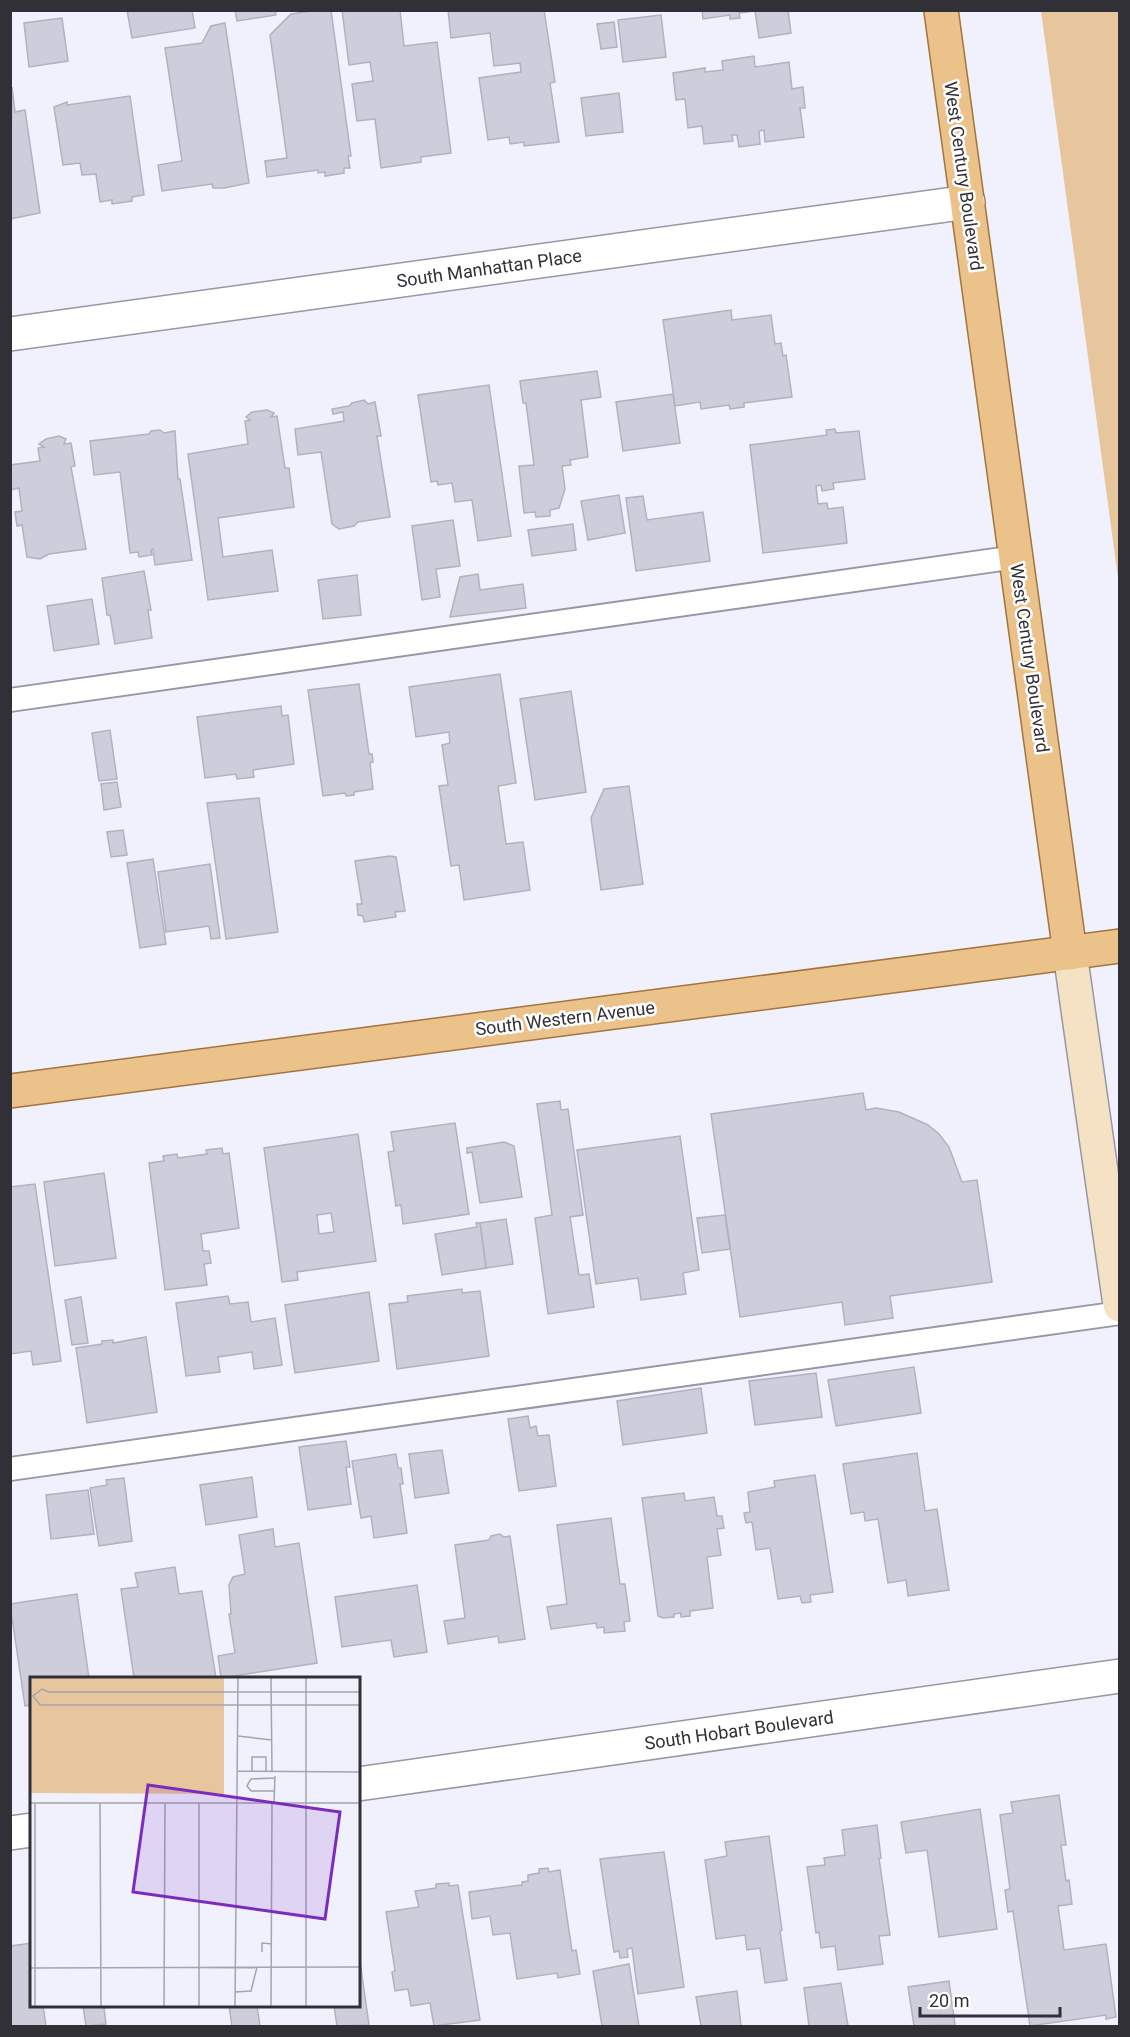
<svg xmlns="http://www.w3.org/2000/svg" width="1130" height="2037" viewBox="0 0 1130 2037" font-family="Roboto,sans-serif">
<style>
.green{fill:#e7c69d}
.building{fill:#cdcddc;stroke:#b1b1bf;stroke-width:1.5;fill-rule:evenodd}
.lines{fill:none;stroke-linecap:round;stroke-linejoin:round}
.service-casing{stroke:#9797a5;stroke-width:26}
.minor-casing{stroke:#9797a5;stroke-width:36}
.secondary-casing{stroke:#9797a5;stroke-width:36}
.primary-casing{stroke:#a1763a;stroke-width:36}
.service{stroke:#fff;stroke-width:22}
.minor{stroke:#fff;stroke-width:33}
.secondary{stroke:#f5e1c4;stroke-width:33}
.primary{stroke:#ebc38a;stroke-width:33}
.labels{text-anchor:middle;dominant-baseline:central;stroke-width:5;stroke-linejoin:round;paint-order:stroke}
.street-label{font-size:18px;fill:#313036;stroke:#fff}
.inset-road{fill:none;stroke:#a4a4ad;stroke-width:1.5}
.view{fill:#7b2cbf;fill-opacity:0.15;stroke:#7b2cbf;stroke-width:3}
.inset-edge{fill:none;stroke:#313036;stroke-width:3}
</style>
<rect width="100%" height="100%" fill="#f1f1fd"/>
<!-- green -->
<path class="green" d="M1041,11h78v574z"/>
<!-- building -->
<g class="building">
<path d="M127,10h65l3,18 -63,10z"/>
<path d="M235,10h40l1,5 -39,6z"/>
<path d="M319,10h12l20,146h-3l2,12h-6v5l-19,3v-4l-7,1v-3l-51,7 -2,-16 22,-3 -17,-123 21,-21z"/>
<path d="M342,10h58l4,36 33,-4 14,111 -30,4v5l-40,6 -6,-49 -18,2 -5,-37 21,-3 -3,-19 -21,3z"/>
<path d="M448,10h96l11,72 -5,1 9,59 -35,4v-4l-14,2 -1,-7 -21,3 -9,-62 42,-6 -1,-9 -26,3 -4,-33 -39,5z"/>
<path d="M702,10h86l3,23 -32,5 -4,-27 -16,2 1,5 -10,1v-4l-27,4z"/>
<path d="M661,15l5,42 -43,5 -5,-42z"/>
<path d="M62,18l6,43 -39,6 -5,-44z"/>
<path d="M614,22l3,25 -16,2 -4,-25z"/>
<path d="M225,23l24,160 -25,5h-11l-1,-4 -50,7 -4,-26 24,-4 -17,-113 37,-5 9,-17z"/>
<path d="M754,56l1,11 34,-5 3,27 11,-2 2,21h-5l4,29 -39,5 -1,-12 -5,1 1,13 -21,3 -2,-12h-5l1,6 -29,3 -2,-18 -14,2 -3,-29 -9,1 -3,-27 32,-5v4l18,-2 -1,-9z"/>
<path d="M12,87l3,25 10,-2 15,103 -30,6z"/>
<path d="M619,93l4,39 -37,4 -5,-38z"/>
<path d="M130,96l14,99 -12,2v4l-20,3v-4l-12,2 -4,-28 -14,1 -2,-12 -17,2 -9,-58 13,-5v3z"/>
<path d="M731,310l1,10 39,-5 4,29 6,-1 2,13 3,-1 6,42 -48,6v4l-14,2 -1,-4 -28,4 -1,-7 -25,4 -12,-86z"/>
<path d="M597,371l4,26 -20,3 7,57 -18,3 1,5 -9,1 3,23 -6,19 -9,2v6l-14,1 -1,-5 -11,1 -5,-47 15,-1 -8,-62h-3l-3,-22z"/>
<path d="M489,385l22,151 -33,5 -6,-41 -17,2 -3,-19 -14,2 -1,-4 -6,1 -13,-87z"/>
<path d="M673,394l7,49 -57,8 -7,-49z"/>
<path d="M364,400l4,4 7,-2 6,34h-4l13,81 -32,5 -4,4 -15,3 -7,-5 -11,-72 -23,3 -3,-26 49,-8 -1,-9 -10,2 -1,-5 17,-3 3,-3z"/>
<path d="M267,410l7,3 -3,4 6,-1 8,52h4l5,39 -76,11 5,39 49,-7 6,41 -70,9 -20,-146 60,-10 -3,-23 5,-1 -4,-3 6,-5z"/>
<path d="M835,429l1,4 23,-2 6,48 -32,4 1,6 -12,2 -1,-6 -5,1 2,18 9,-1 1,6 15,-2 4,36 -84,10 -13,-108 77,-10 -1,-5z"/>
<path d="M160,430l4,3 11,-2 3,48h2l12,81 -37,5 -2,-16 -2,1 1,5 -13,2 -1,-5 -8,1 -10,-81 -26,3 -4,-34 59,-7 2,-3z"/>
<path d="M59,436l7,3 -2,5 7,-1 4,23 -4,1 15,82 -37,5 -9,5 -13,-2 -5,-32 -5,1 -2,-14 7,-1 -3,-23 -9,2v-25l30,-4 -2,-13 6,-1 -5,-3 7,-5z"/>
<path d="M619,495l6,38 -37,7 -7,-39z"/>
<path d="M643,496l4,24 56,-8 7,49 -74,10 -10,-73z"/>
<path d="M453,520l7,46 -24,3 4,28 -18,3 -10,-74z"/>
<path d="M573,524l3,26 -44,6 -4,-26z"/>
<path d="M144,571l7,39h-3l4,28 -37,6 -5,-29h-3l-5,-37z"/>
<path d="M478,574l2,16 43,-6 3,24 -76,9 10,-40z"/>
<path d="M357,575l4,40 -38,4 -5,-39z"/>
<path d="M92,599l7,45 -45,7 -7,-45z"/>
<path d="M500,674l16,109 -18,3 8,58 17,-2 7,48 -66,10 -5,-35 -8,1 -12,-80 9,-1 -6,-40 8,-2 -1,-11 -33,5 -7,-50z"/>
<path d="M359,684l10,70h3l1,8 -3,1 3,26 -19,3v3l-8,1 -1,-3 -22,3 -15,-106z"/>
<path d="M571,691l15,101 -51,8 -15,-101z"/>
<path d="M281,706l1,10 6,-1 6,49 -41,6 1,7 -17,2 -1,-5 -31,4 -8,-61z"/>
<path d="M110,730l7,49 -18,2 -7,-48z"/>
<path d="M117,782l4,25 -17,3 -3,-26z"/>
<path d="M629,786l14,98 -42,6 -10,-72 13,-29z"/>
<path d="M259,798l19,134 -52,7 -19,-136z"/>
<path d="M123,830l4,25 -16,2 -4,-25z"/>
<path d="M390,856l6,1 9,54 -10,1 1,5 -32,5 -1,-6 -5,-1 -1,-11h5l-7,-43z"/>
<path d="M153,859l13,85 -26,4 -13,-85z"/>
<path d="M210,864l10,74 -9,1 -2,-13 -43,6 -8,-60z"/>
<path d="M863,1093l3,17 10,-2 23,4 29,13 11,9 10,13 13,35 15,-2 15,102 -102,14 3,22 -48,7 -3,-23 -102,15 -29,-203z"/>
<path d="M560,1101l1,9 7,-1 15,106 -13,2 9,58 10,-1 5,33 -46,7 -13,-96 17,-3 -15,-111z"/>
<path d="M455,1123l14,91 -66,10 -2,-19 -5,1 -8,-54 6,-1 -3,-19z"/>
<path d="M358,1134l18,127 -79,11 1,8 -16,2 -18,-134zM331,1213l3,19 -15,2 -2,-19z"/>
<path d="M680,1136l19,134 -16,3 3,21 -45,6 -3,-22 -42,6 -19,-134z"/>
<path d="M504,1142l10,4 8,51 -42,6 -8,-51 -5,1v-5z"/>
<path d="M222,1148l1,6 6,-1 10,75 -38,6 2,17h6l2,12 -7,1 3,21 -42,5 -16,-127 15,-2 -1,-5 14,-2 1,4 29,-4 -1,-4z"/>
<path d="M104,1173l12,85 -61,8 -11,-84z"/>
<path d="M35,1184l26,177 -28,4 -2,-14 -21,3v-167z"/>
<path d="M725,1215l5,34 -28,4 -5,-35z"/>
<path d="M506,1219l7,45 -27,4 -6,-45z"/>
<path d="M476,1223h4l6,45 -44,7 -7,-41 42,-7z"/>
<path d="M462,1289v4l18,-2 9,65 -92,13 -8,-65 19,-2 -1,-6z"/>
<path d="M369,1292l10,69 -84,12 -10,-68z"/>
<path d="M228,1296l2,8 18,-2 3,20 24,-4 7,47 -28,4 -2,-17 -34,5 2,15 -34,4 -10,-73z"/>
<path d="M81,1297l7,46 -16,2 -7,-45z"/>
<path d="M146,1337l11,75 -70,11 -11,-75 26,-4v-3l11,-1v3z"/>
<path d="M914,1367l7,46 -85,13 -8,-46z"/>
<path d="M816,1373l6,44 -67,8 -6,-44z"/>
<path d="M701,1388l6,45 -84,12 -6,-44z"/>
<path d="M528,1416l2,12 6,-2 2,10 11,-1 7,51 -37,5 -11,-72z"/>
<path d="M346,1441l4,26h-4l5,37 -43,6 -9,-63z"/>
<path d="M442,1450l7,43 -34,5 -6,-44z"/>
<path d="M917,1453l8,58 12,-2 12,81 -41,6 -2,-16 -18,3 -10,-64 -13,2 -1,-9 -13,2 -8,-50z"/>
<path d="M396,1454l2,14h3l2,16h-3l7,49 -33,5 -3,-22 -10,2 -9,-57z"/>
<path d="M815,1475l18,117 -23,3 1,7 -9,1 -2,-7 -22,3 -8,-51 -14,2 -4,-28 -6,1 -2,-10 6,-1 -2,-20 27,-5 -1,-6z"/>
<path d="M252,1477l5,40 -51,8 -6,-40z"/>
<path d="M124,1478l8,63 -33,5 -9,-58 17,-3 -1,-5z"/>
<path d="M88,1490l6,44 -43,5 -5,-44z"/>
<path d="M684,1493l1,8 29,-4 3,19h5l2,12 -7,1 4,26 -14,2 6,51 -23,3v5l-9,1v-4l-7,1v3l-11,1 -5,-2 -16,-118z"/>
<path d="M611,1518l9,66h5l5,37 -6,1 1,9 -21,2v-6l-7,1 -1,-5 -45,6 -4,-22 20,-3 -10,-79z"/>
<path d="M273,1529l2,18 24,-4 18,120 -96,15 -3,-22 17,-3 -6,-39h2l-2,-29 4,-8 12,-3 -6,-39z"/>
<path d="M500,1534l4,3 6,-1 15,103 -26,4 -1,-7 -50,8 -4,-23 21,-3 -10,-73 34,-5 2,-4z"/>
<path d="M175,1567l4,27 23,-3 14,87h-82l-13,-89 17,-2 -3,-14z"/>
<path d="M417,1585l10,67 -33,5 -3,-17 -49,7 -7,-50z"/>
<path d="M77,1594l12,84h-57v27l-7,1 -15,-102z"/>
<path d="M1059,1795l7,50h-5l5,36 3,-1 3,24 -14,2 6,44 42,-6 10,73 -10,2v-4l-76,11 -17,-115 -5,1 -3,-22 5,-1 -10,-74 13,-2 -2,-11z"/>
<path d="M980,1809l17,120 -58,8 -12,-87 -21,3 -5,-31z"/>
<path d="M877,1825l4,33h-2l11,77 -11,1 4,28 -45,6 -3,-24 -14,2 -2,-16 -3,1 -9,-66 18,-2 -1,-7 21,-3 -3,-25z"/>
<path d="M769,1836l13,94 -2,1 7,49 -22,3 -5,-35 -13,2 -2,-15 -29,4 -11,-79 22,-4 -2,-14z"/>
<path d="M664,1852l20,135 -46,7 -6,-46 -5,1 1,8 -8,1 -1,-7 -5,1 -14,-93z"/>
<path d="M548,1868l1,4 11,-2 12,81 4,-1 4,24 -22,4 -1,-5 -40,6 -7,-46 -17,2 -3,-19 -18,3 -3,-27 53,-7v-3l6,-1v-6l11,-2v-4z"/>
<path d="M449,1883v3l9,-1 22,135 -46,6 -4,-23 -19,3 -3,-17 -13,2 -3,-19 3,-1 -9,-59 33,-5 -4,-16 21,-3v-4z"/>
<path d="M32,1943v63h11l3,20h-36v-80z"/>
<path d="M358,1947l11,78 -32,1 -3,-20h24z"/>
<path d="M629,1964l10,62h-37l-9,-55z"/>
<path d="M949,1981l6,44 -41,1 -6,-39z"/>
<path d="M841,1983l7,43h-39l-5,-38z"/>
<path d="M737,1991l4,35h-40l-5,-29z"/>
<path d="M83,2006h36l-15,2 2,16 -17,2h-3z"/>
<path d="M229,2006h28l3,20h-28z"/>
</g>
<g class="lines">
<!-- service casing -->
<g class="service-casing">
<g id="service">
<path d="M10,700l1006,-143"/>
<path d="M10,1469l1110,-156"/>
</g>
</g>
<!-- minor casing -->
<g class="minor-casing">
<g id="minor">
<path d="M10,334l958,-132"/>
<path d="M358,1784l762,-108"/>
<path d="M10,1833l22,-3"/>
</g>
</g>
<!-- secondary casing -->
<g class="secondary-casing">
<path id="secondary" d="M1070,953l50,352"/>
</g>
<!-- primary casing -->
<g class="primary-casing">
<g id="primary">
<path d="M941,10l129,943"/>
<path d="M10,1091l1110,-145"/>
</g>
</g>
<!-- service -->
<use href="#service" class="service"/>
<!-- minor -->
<use href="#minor" class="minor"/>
<!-- secondary -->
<use href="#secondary" class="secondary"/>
<!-- primary -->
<use href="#primary" class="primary"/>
</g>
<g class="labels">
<!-- street labels -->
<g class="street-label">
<text transform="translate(964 176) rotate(82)">West Century Boulevard</text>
<text transform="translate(489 268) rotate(-8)">South Manhattan Place</text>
<text transform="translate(1030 658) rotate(82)">West Century Boulevard</text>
<text transform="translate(565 1018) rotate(-7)">South Western Avenue</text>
<text transform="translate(739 1730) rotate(-8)">South Hobart Boulevard</text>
</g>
</g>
<!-- overview -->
<g transform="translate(30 1677)">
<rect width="330" height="330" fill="#f1f1fd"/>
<path d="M0,1h194v116l-194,-1z" fill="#e7c69d"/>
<path class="inset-road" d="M241,1l1,94M276,1v328M330,15h-311l-7,-3 -9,7 7,9h320M208,59l34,4M207,94l123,1M222,94v-14h14v15M244,114h-23l-4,-5 4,-7 24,-1M0,126h330M70,126l1,203M169,126v203M244,126l1,-27M232,275v-9l10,1M0,291l330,-1M205,315l16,-1 6,-24M5,329v-203M134,329l1,-203M205,329l3,-328M241,329l1,-203"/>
<path class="view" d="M118,108l192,27 -15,107 -192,-27z"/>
<rect width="330" height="330" class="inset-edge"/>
</g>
<!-- border -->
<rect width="1130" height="2037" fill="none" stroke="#313036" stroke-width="24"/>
<!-- scale -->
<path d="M920 2007v9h140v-9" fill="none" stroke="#313036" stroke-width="3"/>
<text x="929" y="2007" font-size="18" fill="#313036" stroke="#ffffff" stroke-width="4.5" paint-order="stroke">20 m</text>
</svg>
